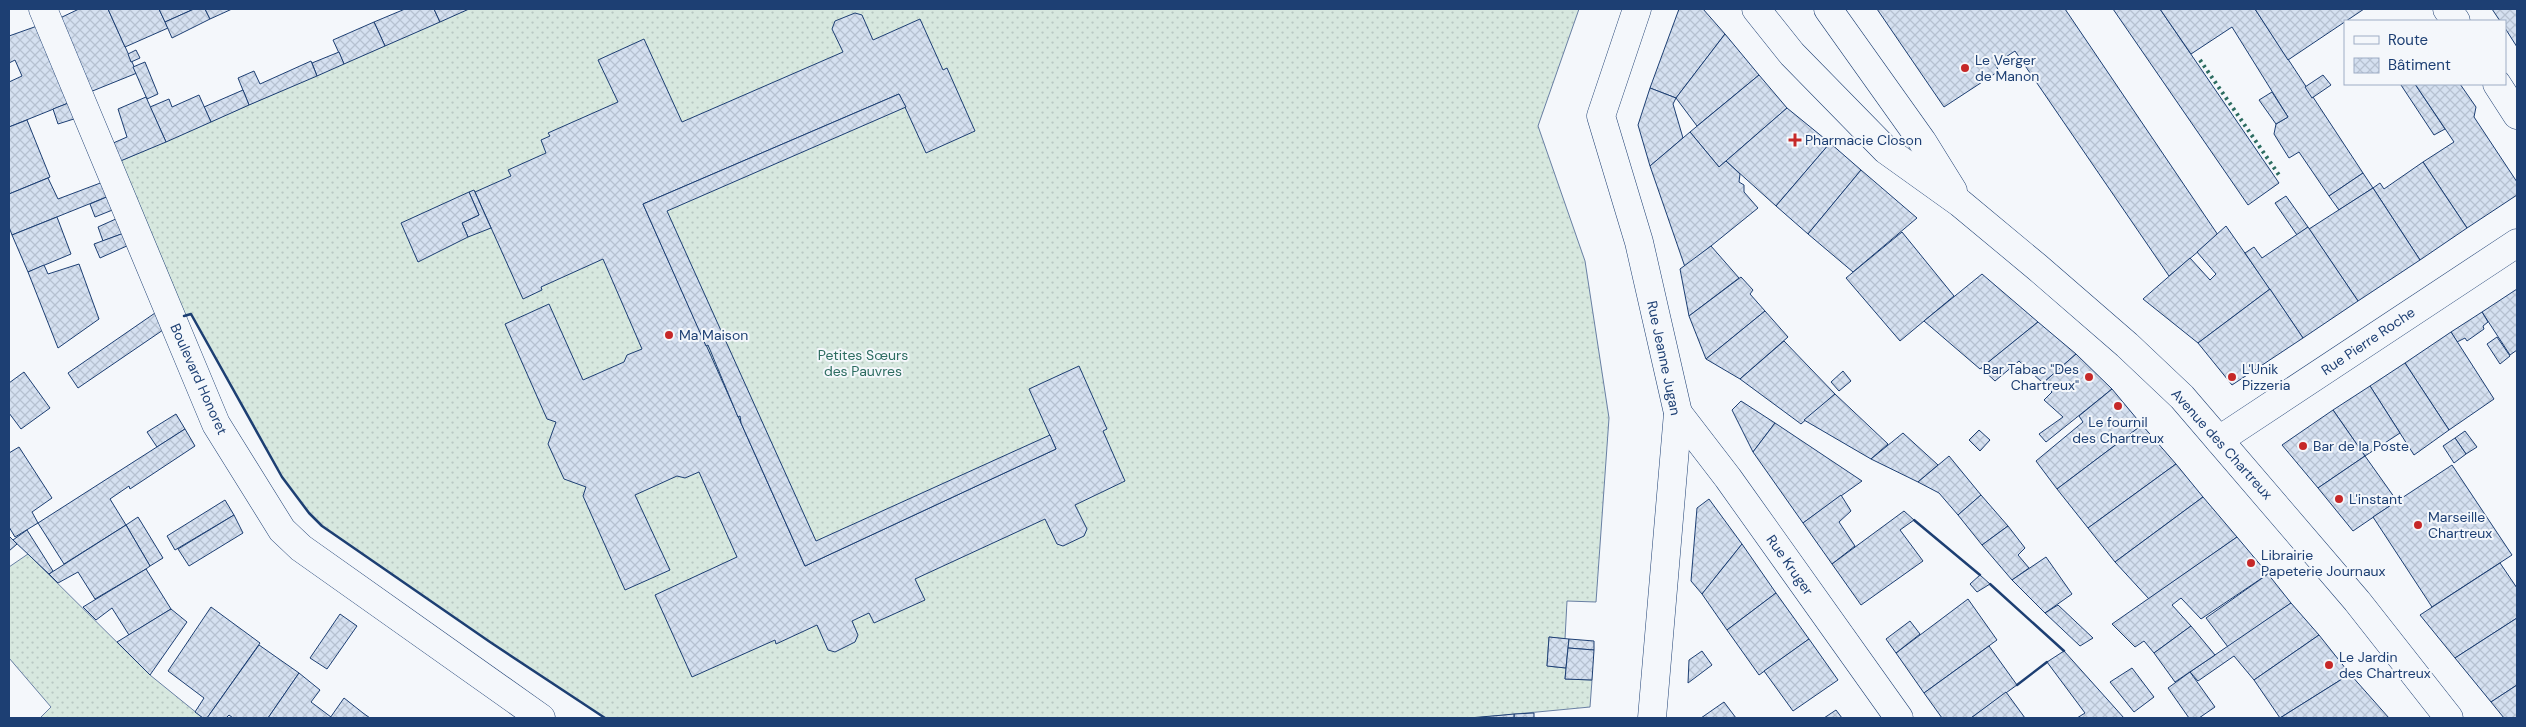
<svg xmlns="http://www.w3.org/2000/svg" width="2526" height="727" viewBox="0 0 2526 727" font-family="'DM Sans',sans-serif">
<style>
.garden{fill:url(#garden-dots);stroke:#687fa3}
.building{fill:url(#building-cross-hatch);stroke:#1d3f73}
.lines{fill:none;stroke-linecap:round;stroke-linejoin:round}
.minor-casing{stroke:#1d3f73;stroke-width:29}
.tertiary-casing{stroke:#1d3f73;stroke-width:29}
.minor{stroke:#f4f7fb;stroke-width:28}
.tertiary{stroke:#f4f7fb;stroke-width:28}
.hedge{stroke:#2c6c60;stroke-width:4;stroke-dasharray:2.5 4;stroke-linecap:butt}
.wall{stroke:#1d3f73;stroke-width:2.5}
.poi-dot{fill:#c62828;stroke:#f4f7fb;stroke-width:2}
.labels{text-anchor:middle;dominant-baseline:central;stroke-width:4;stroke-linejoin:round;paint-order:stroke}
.poi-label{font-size:14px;fill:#1d3f73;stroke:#f4f7fb;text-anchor:start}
.street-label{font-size:14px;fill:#1d3f73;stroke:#f4f7fb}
.park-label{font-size:14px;fill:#2c6c60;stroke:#f4f7fb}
</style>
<defs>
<pattern id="garden-dots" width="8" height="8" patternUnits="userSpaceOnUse" patternTransform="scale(1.25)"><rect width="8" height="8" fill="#d7e8df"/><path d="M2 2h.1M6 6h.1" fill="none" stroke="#b8c8c3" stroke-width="1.8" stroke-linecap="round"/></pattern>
<pattern id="building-cross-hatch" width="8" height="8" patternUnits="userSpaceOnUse" patternTransform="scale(1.25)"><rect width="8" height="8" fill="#d5e0f0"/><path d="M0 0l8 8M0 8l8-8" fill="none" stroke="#b6c1d1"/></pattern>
</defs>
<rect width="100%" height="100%" fill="#f4f7fb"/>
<!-- garden -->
<g class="garden">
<path d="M468,9h1111l-41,117 47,135 24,157 -13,184 -29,-1 -2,38 -16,-2 -2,29 19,2 -1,11 27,1 -2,27 -116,11h-869l-115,-76 -168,-116 -13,-13 -27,-36 -91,-163 -6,3 -67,-155z"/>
<path d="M28,554l122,121 53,43h-163l11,-11 -42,-49v-91z"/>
</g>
<!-- building -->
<g class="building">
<path d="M79,9h29l29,64 -47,19 -30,-74z"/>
<path d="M108,9h51l9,19 -43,19z"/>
<path d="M159,9h35l-29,13z"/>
<path d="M194,9h11l5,10 -38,19 -7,-16z"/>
<path d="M205,9h27l-22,10z"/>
<path d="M405,9h29l6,13 -55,24 -11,-24z"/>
<path d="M434,9h35l-29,13z"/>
<path d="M1679,9h24l22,25 -49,64 -26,-10z"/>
<path d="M1877,9h188l153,226 -49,41 -154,-225 -20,13 4,7 -55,36z"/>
<path d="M2113,9h47l119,174 -31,22z"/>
<path d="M2160,9h95l108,164 -34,23 -30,-44 -10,6 -15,-24 2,-10 12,-7 -56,-90 -41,27z"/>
<path d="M2255,9h109l-76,51z"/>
<path d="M2492,9h25v38l-12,-19v-7h-5z"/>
<path d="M855,13l7,2 11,25 47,-21 23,51 4,-2 28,63 -49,22 -27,-59 -256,110 162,362 251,-117 -27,-60 50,-23 28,63 -4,2 22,50 -50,24 12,24 -3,7 -21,10 -6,-2 -12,-25 -130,60 10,21 -51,23 -5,-10 -17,8 6,14 -3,7 -20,10 -7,-2 -11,-25 -41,19 -1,-4 -83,37 -37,-82 82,-38 -38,-85 -14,6 -8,-2 -42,19 35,75 -45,20 -42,-94 3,-9 -22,-8 -16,-35 8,-22 -9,-3 -42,-95 44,-20 34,76 41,-18 3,-7 15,-6 -39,-90 -62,28 1,3 -19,9 -48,-107 36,-16 -3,-6 38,-17 -5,-13 9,-4 -2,-3 70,-31 -20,-42 46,-21 38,83 161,-70 -11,-23 3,-8z"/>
<path d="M374,22l11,24 -41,18 -11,-24z"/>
<path d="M40,25l31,77 -62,25v-45l13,-6 -7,-16 -6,3v-27z"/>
<path d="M1725,34l34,41 -62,51 -21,-28z"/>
<path d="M136,50l4,8 -9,4 -3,-8z"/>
<path d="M339,52l5,12 -27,12 -5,-13z"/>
<path d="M311,61l6,15 -68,29 -11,-27 16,-7 6,13z"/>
<path d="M145,62l13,32 -11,5 -14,-32z"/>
<path d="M1759,75l28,33 -68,59 -29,-35z"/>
<path d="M2323,75l8,10 -19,13 -7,-11z"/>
<path d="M2403,84h12l30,45 -11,6 -33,-50z"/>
<path d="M2415,84h45l16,23 -2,10 43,65v13l-50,33 -44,-66 31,-20z"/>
<path d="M1650,88l26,10 -3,6 10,34 -33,28 -12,-41z"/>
<path d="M243,90l6,15 -38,17 -7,-15z"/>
<path d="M2272,92l16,25 -12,7 -17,-24z"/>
<path d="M899,94l7,13 -239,104 149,330 234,-106 6,14 -251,117 -64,-143 -1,-7 -2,1 -30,-72 -2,1 -63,-142z"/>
<path d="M199,95l12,27 -45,20 -16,-35 19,-8 3,8z"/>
<path d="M146,97l20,45 -48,20 -7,-18 16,-7 -9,-28z"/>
<path d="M71,102l6,16 -19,6 -5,-15z"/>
<path d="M1787,108l43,35 -54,63 -50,-45z"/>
<path d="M27,120l23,57 -41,17v-67z"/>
<path d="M1690,132l29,35 7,-6 14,13 -1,8 5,3v7l14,16 -73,59 -35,-101z"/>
<path d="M1830,143l31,27 -53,64 -32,-28z"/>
<path d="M2423,162l44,66 -47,32 -47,-72 7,-5 4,6z"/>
<path d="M1861,170l56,48 -64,54 -45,-38z"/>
<path d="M2363,173l10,15 -34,22 -10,-14z"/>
<path d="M48,178l10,21 45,-17 6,14 -97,39 -3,-8v-33z"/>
<path d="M2373,188l47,72 -62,41 -49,-72z"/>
<path d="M474,190l17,38 -23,9 -6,-14 17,-8 -10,-23z"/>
<path d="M469,192l10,23 -17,8 6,14 -50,25 -17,-39z"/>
<path d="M109,196l6,13 -20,8 -5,-13z"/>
<path d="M2286,196l22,31 -11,8 -22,-32z"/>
<path d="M57,217l14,37 -43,18 -16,-37z"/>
<path d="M118,218l6,15 -21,8 -5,-14z"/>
<path d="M2226,226l44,63 -72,54 -55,-44 47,-41 20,22 6,-6 -19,-22z"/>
<path d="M2308,227l50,74 -55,37 -58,-85 9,-6 8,11z"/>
<path d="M1902,232l52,64 -54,45 -54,-63z"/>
<path d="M124,233l5,12 -29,13 -6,-14z"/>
<path d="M1711,246l28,32 -50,38 -9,-47z"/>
<path d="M79,264l20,55 -41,29 -30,-76 16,-7 4,9z"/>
<path d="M1982,274l56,48 -58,47 -56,-48z"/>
<path d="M1741,277l12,13 -3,4 15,17 -59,48 -17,-43z"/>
<path d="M2270,289l33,49 -71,47 -34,-42z"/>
<path d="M2517,289v61l-7,5 -28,-43z"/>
<path d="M1765,311l23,26 -48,42 -34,-20z"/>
<path d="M2482,312l6,10 -5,4 1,3 -17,12 -2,-3 -8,4 -6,-10z"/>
<path d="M155,313l8,17 -85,58 -10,-15z"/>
<path d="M2038,322l38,32 -33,29 -24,-22 -24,20 -14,-13z"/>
<path d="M2451,332l43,67 -45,31 -44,-67z"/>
<path d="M2497,337l13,19 -10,8 -13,-20z"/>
<path d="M1784,341l51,53 -34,30 -61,-45z"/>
<path d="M2076,354l36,35 -66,53 -7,-8 24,-17 -19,-17 8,-8 -9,-9z"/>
<path d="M2405,363l44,67 -35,25 -44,-69z"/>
<path d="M1843,371l8,10 -12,10 -8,-9z"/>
<path d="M24,372l26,36 -29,21 -12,-16v-30z"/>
<path d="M2370,386l30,47 -35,23 -32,-46z"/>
<path d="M2112,389l30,36 -85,64 -21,-28 47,-39 -4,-6z"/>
<path d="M1835,394l53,50 -17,15 -67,-39z"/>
<path d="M1741,401l34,22 -22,29 -21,-42z"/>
<path d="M2333,410l32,46 -47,32 -36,-43z"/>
<path d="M176,414l9,15 -28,18 -10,-15z"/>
<path d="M1775,423l87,58 -59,42 -50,-71z"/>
<path d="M2142,425l34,39 -88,64 -31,-39z"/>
<path d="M185,429l10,17 -65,43 -1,-3 -19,13 16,26 -62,39 -26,-41z"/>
<path d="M1979,430l11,10 -10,11 -11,-11z"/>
<path d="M2465,431l12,16 -11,7 -11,-16z"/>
<path d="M1903,433l35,32 -20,17 -47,-23z"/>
<path d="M2455,438l11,16 -12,9 -11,-17z"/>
<path d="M19,447l33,51 -20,14 6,11 -23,14 -6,-10v-74z"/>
<path d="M1949,456l32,39 -23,20 -19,-22 -21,-11z"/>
<path d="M2365,456l32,45 -44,30 -35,-43z"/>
<path d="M2176,464l27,33 -88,65 -27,-34z"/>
<path d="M2452,465l60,90 -80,52 -59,-90z"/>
<path d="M1841,495l10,16 -12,11 16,24 -23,18 -29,-41z"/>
<path d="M1981,495l27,31 -26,19 -24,-30z"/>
<path d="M2203,497l34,40 -88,62 -34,-37z"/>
<path d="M1709,499l33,45 -40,50 -11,-13 6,-73z"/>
<path d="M225,500l9,15 -59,35 -8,-14z"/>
<path d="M1904,511l10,9 -14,10 23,31 -62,44 -29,-41z"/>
<path d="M234,515l9,18 -54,33 -11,-17z"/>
<path d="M138,517l25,41 -13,8 -24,-41z"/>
<path d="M126,525l24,41 -4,3 -51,30 -17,-27 -20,11 -9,-9z"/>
<path d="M2008,526l17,22 -7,7 11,13 -17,12 -30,-35z"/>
<path d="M27,530l26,41 -4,3 -36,-34z"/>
<path d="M9,536l8,8 -8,7z"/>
<path d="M2237,537l31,37 -67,45 -20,-21 -9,7 19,21 -37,27 -10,-12 -9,6 -23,-23z"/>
<path d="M1742,544l34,49 -49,37 -25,-36z"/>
<path d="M2046,557l26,37 -27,19 -33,-33z"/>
<path d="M2500,563l17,25v30l-62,40 -35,-43z"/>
<path d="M146,569l25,40 -42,26 -17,-27 -16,12 -13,-13z"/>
<path d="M2268,574l23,29 -63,44 -22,-29z"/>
<path d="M1980,575l10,9 -13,8 -7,-8z"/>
<path d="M1776,593l33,46 -50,36 -32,-45z"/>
<path d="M1968,599l29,41 -73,53 -28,-40z"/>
<path d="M2291,603l28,32 -65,45 -20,-24 -36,25 -8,-9z"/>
<path d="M2058,605l35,33 -13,8 -35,-33z"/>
<path d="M211,607l49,36 -53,75h-4l-8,-6 9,-14 -36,-27z"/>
<path d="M171,609l16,13 -37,53 -33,-33z"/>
<path d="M340,614l17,12 -30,43 -17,-11z"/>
<path d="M2517,618v67l-26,17 -36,-44z"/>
<path d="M1910,621l10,13 -24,19 -10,-14z"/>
<path d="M2191,626l24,29 -40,27 -21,-29z"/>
<path d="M2319,635l31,39 -70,44 -26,-38z"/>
<path d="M1549,637l20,2 -3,29 -19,-2z"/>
<path d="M1569,639l25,2v9l-26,-2z"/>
<path d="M1809,639l29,41 -45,31 -29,-40z"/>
<path d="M259,645l40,28 -31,45h-35l-4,-3 -3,3h-19z"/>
<path d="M1989,646l28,39 -46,33h-29l-18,-25z"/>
<path d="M1568,648l26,2 -2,30 -27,-1z"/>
<path d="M1702,651l10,14 -24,18 1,-23z"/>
<path d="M2064,651l60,67h-47l8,-5 -38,-51z"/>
<path d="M2132,668l22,29 -20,15 -24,-30z"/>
<path d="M2190,672l25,35 -16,11h-10l-21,-30z"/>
<path d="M299,673l21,17 -9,12 20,15 -1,1h-62z"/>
<path d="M2350,674l39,44h-109z"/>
<path d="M2517,685v33h-13l-13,-16z"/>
<path d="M2006,692l19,26h-54z"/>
<path d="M344,698l19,15 7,5h-40z"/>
<path d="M1724,702l12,16h-35z"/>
<path d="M1836,710l6,8h-18z"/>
<path d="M1534,713v5h-20v-4z"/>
<path d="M1514,714v4h-45l35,-3z"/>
</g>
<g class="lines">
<!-- minor casing -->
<g class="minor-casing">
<g id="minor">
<path d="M43,9l173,415 66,106 19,18 240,170"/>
<path d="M1637,9l-36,107 38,126 39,171 -26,305"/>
<path d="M2447,9l9,12"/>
<path d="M2497,84l20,31"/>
<path d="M1678,413l50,65 171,240"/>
<path d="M2219,440l298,-197"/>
</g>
</g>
<!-- tertiary casing -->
<g class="tertiary-casing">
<g id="tertiary">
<path d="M1756,9l36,45 94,96 74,53 77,64 90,78 55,52 175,204 92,117"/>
<path d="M1828,9l94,132 31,50"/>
</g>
</g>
<!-- minor -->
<use href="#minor" class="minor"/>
<!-- tertiary -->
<use href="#tertiary" class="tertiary"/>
<!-- hedge -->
<path class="hedge" d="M2200,60l79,115"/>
<!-- wall -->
<g class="wall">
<path d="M184,316l7,-2 91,163 27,36 13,13 168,116 115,76"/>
<path d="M1914,520l66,55"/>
<path d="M1990,584l74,67"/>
<path d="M2017,685l30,-23"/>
</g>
</g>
<!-- markers -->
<g class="poi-dot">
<circle cx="1965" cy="68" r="5"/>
<path d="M1792.5 132.5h5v5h5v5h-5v5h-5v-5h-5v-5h5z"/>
<circle cx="669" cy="335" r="5"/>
<circle cx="2089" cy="377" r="5"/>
<circle cx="2232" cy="377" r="5"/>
<circle cx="2118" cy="406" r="5"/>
<circle cx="2303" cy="446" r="5"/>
<circle cx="2339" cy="499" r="5"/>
<circle cx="2418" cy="525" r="5"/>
<circle cx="2251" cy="563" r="5"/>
<circle cx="2329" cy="665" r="5"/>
</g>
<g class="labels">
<!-- poi labels -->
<g class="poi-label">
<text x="1975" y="60">Le Verger<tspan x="1975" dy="16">de Manon</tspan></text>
<text x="1805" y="140">Pharmacie Closon</text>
<text x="679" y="335">Ma Maison</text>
<text x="2079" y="369" text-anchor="end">Bar Tabac "Des<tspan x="2079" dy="16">Chartreux"</tspan></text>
<text x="2242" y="369">L'Unik<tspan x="2242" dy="16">Pizzeria</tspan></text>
<text x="2118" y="422" text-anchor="middle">Le fournil<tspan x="2118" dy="16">des Chartreux</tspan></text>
<text x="2313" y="446">Bar de la Poste</text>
<text x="2349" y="499">L'instant</text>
<text x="2428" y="517">Marseille<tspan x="2428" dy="16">Chartreux</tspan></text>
<text x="2261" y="555">Librairie<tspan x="2261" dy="16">Papeterie Journaux</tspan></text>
<text x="2339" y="657">Le Jardin<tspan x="2339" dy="16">des Chartreux</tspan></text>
</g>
<!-- street labels -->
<g class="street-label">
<text transform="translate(2368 341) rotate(-34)">Rue Pierre Roche</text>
<text transform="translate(1664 358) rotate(78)">Rue Jeanne Jugan</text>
<text transform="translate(199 379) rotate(66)">Boulevard Honoret</text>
<text transform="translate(2222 444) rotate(48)">Avenue des Chartreux</text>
<text transform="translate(1790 565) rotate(55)">Rue Kruger</text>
</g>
<!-- park labels -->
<g class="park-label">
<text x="863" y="355">Petites Sœurs<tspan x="863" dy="16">des Pauvres</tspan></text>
</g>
</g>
<!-- border -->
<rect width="2526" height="727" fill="none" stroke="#1d3f73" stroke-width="20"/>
<!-- legend -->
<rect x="2344" y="20" width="162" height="65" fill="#f4f7fb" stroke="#9eadc5"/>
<rect x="2354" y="36" width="25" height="8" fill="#f4f7fb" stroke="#9eadc5"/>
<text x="2388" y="45" font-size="15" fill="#1d3f73">Route</text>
<rect x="2354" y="58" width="25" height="15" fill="url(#building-cross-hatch)" stroke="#9eadc5"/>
<text x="2388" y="70" font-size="15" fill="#1d3f73">Bâtiment</text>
</svg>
